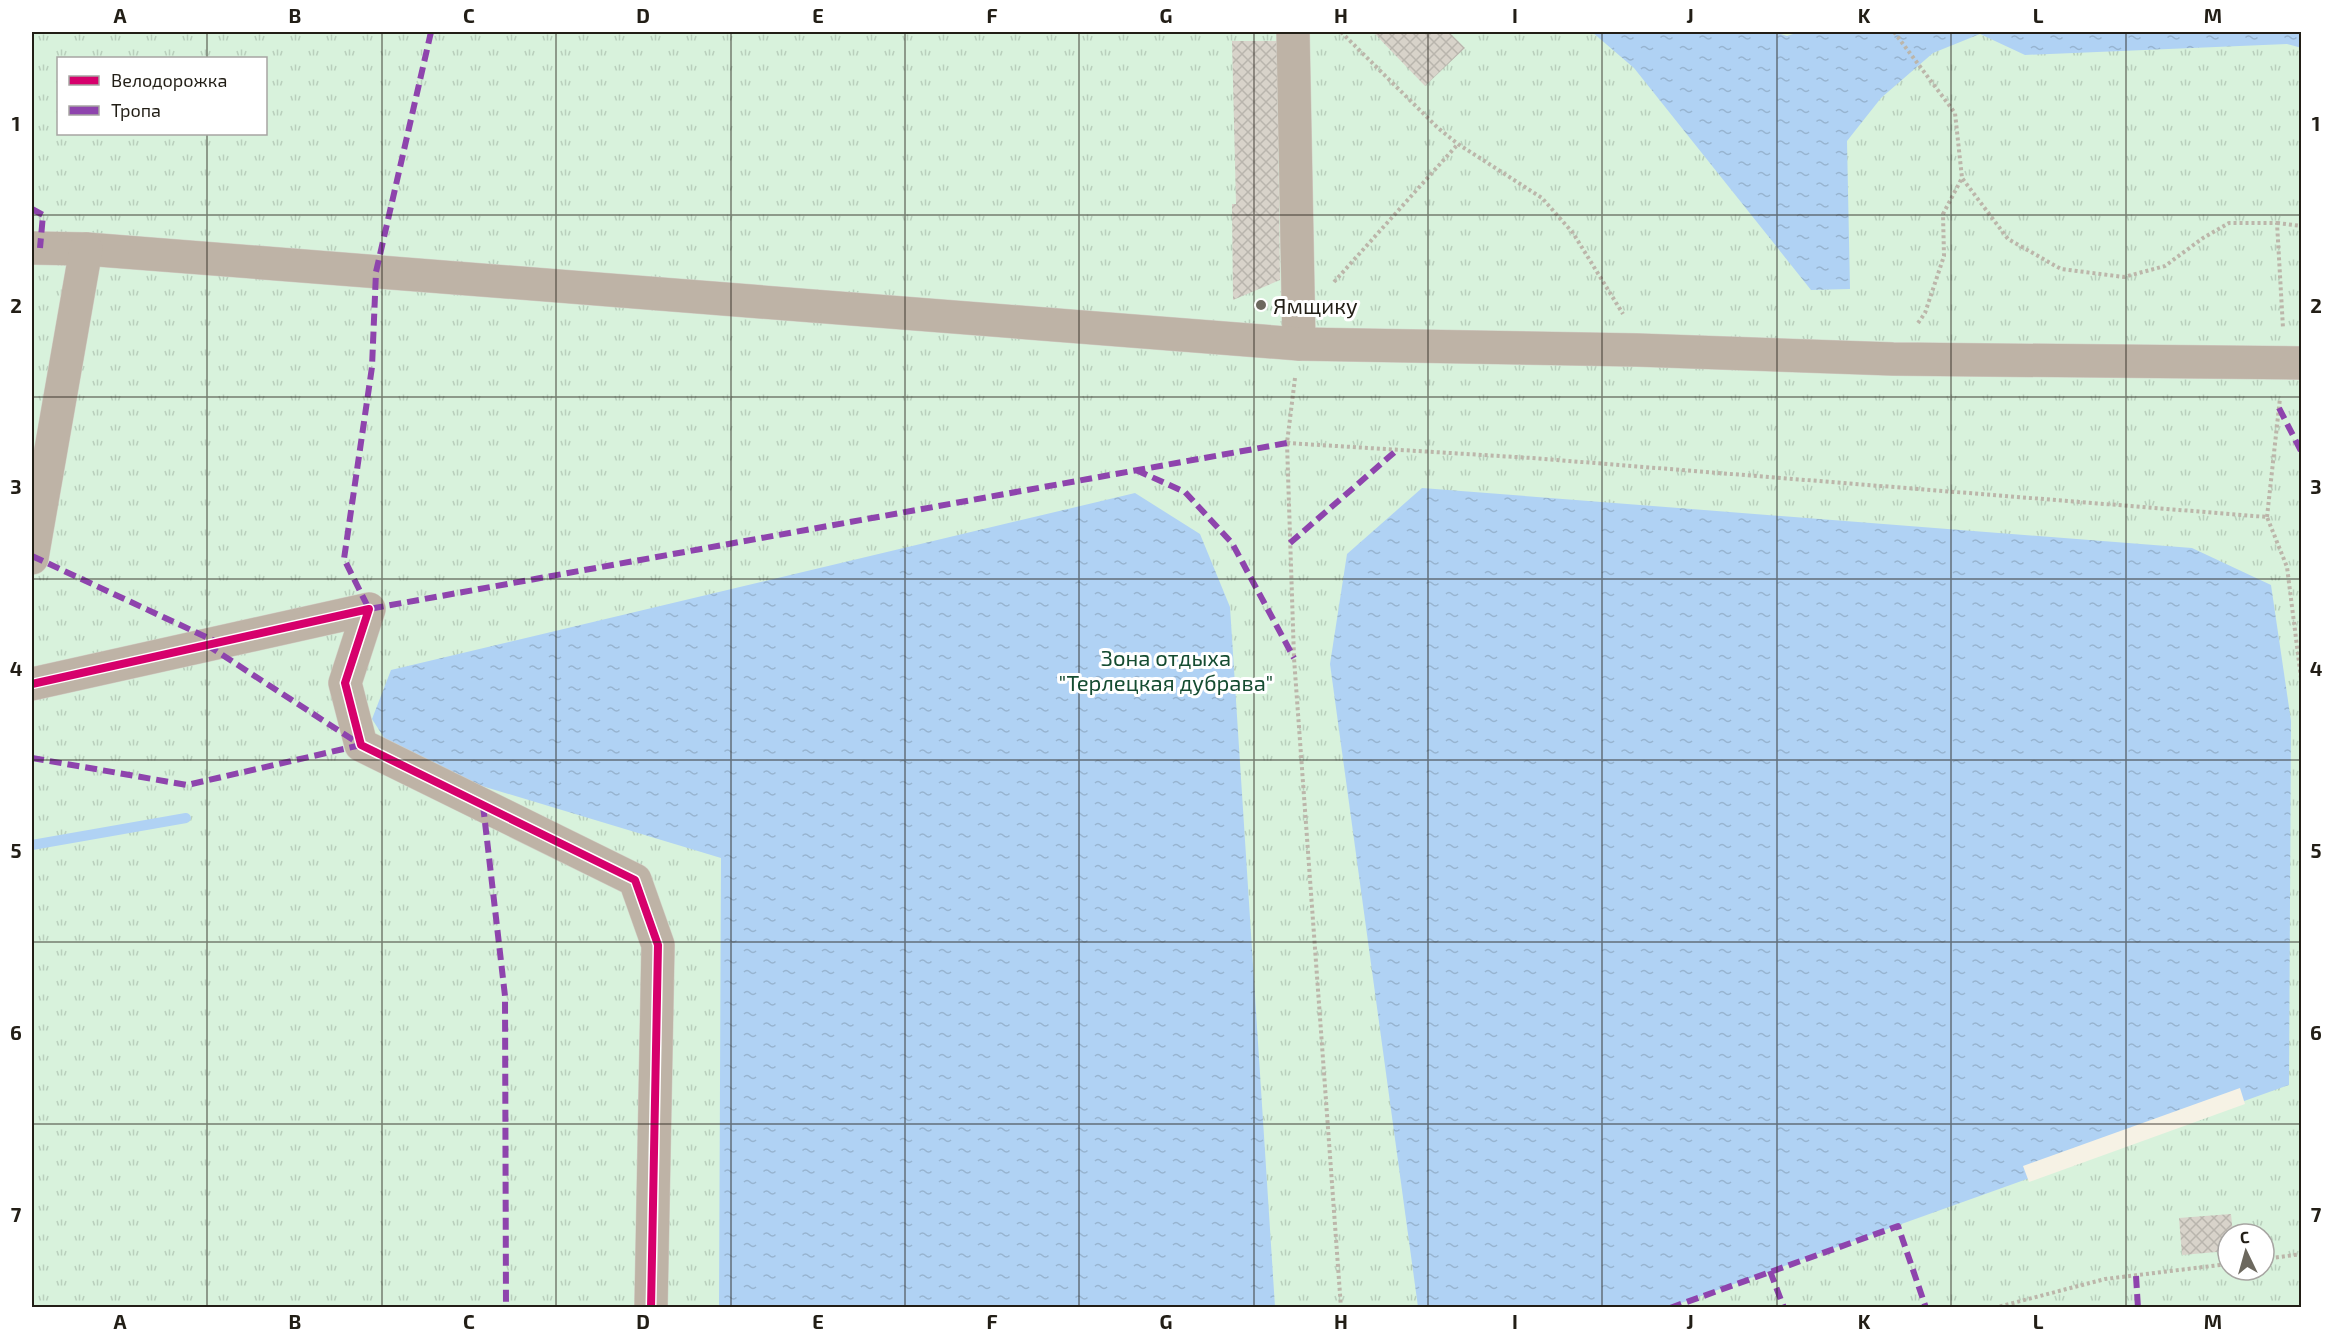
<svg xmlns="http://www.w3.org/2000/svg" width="2333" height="1339" viewBox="0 0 2333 1339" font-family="'Exo 2',sans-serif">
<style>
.park{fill:url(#park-tufts);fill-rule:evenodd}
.water{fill:url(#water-ripples)}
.pier{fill:#f6f2e5}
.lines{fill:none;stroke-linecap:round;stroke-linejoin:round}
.stream{stroke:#b0d2f4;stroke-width:10}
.building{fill:url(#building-cross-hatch)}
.minor-casing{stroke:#d2cfc6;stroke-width:34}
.path{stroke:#bcb6aa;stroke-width:4;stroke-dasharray:3 3;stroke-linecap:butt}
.minor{stroke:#beb3a6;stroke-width:33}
.quiet{stroke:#8e44ad;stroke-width:6;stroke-dasharray:12 6;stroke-linecap:butt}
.cycleway-casing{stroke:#fff;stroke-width:11}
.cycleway{stroke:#d6006c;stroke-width:8}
.grid{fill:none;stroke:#221e16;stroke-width:1.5;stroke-opacity:0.55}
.poi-dot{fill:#6c685e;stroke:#fff;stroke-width:2}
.labels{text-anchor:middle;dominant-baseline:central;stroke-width:6;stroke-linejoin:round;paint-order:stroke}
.poi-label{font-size:22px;fill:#221e16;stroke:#fff;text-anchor:start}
.park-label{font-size:22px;fill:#154c31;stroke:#fff}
.neatline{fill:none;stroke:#221e16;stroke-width:2}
.grid-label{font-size:20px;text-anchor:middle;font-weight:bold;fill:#221e16}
</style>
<defs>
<pattern id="park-tufts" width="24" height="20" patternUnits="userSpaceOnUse" patternTransform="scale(1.5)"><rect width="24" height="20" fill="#d8f2dc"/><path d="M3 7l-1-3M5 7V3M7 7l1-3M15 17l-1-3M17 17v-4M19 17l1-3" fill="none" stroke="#b9cfbc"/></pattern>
<pattern id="water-ripples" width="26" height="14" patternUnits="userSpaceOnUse" patternTransform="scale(1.5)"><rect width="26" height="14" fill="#b0d2f4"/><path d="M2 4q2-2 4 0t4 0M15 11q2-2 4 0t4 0" fill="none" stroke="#97b4d0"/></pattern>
<pattern id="building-cross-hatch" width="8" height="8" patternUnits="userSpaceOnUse" patternTransform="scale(1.5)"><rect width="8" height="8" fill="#d8d3ca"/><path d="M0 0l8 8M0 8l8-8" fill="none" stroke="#b9b5ad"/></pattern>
</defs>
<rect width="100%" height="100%" fill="#f6f2e5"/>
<!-- park -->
<path class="park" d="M32,32h2269v1275h-2269zM58,58h208v76h-208zM2228,1234h36v36h-36z"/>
<!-- water -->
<g class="water">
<path d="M1592,32h182l13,4 12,-4h502l1,16 -15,-4 -262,11 -45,-21 -47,19 -52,45 -34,43 3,148 -39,1 -177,-222z"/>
<path d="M1422,488l770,60 79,37 20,136 -2,364 -619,222h-252l-88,-643 17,-110z"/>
<path d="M1135,493l65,41 30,73 45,700h-556l2,-449 -322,-97 -27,-42 19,-49z"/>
</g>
<!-- pier -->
<path class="pier" d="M2240,1088l5,16 -216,78 -6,-16z"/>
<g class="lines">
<!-- stream -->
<path class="stream" d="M32,845l154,-27"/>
</g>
<!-- building -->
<g class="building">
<path d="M1373,32h76l16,16 -40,38z"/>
<path d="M1232,41h45l3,239 -47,20 -1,-96h4z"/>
<path d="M2231,1214l2,20h-5v17l-46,4 -3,-37z"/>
</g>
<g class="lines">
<!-- minor casing -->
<g class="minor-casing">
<g id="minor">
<path d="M1293,32l6,312"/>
<path d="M32,248l54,1 1213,95 338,6 256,9 409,4"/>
<path d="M32,558l54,-309"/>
<path d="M32,684l337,-75 -24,74 16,62 274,135 23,65 -7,363"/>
</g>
</g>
<!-- path -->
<g class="path">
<path d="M1341,32l97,96 20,16 84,54 31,35 50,81"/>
<path d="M1894,32l61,81 7,65"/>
<path d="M2277,223l25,3"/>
<path d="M1334,282l124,-138"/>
<path d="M1918,323l7,-10 19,-57 -1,-42 19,-36 46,61 53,30 63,8 41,-11 38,-28 26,-15h48l6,105"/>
<path d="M1295,378l-8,65 7,215 47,650"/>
<path d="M1287,443l245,15 735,59 20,50 15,119"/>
<path d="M2267,517l13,-119"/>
<path d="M2264,1259l38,-5"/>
<path d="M1994,1308l111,-29 123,-15"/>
</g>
<!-- minor -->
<use href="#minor" class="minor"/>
<!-- quiet -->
<g class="quiet">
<path d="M431,32l-55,240 -4,95 -28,192 25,50 918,-166"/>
<path d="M32,209l11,6 -3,33"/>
<path d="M2279,408l23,45"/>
<path d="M1136,470l49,22 47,51 62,115"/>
<path d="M1290,543l107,-93"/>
<path d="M32,556l187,87"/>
<path d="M207,645l154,100"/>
<path d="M32,758l155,27 174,-40"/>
<path d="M483,805l22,191 1,312"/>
<path d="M1770,1271l14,37"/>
<path d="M2136,1276l2,32"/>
<path d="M1670,1308l228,-82 28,82"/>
</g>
<!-- cycleway casing -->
<g class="cycleway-casing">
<path id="cycleway" d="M32,684l337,-75 -24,74 16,62 274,135 23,65 -7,363"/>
</g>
<!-- cycleway -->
<use href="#cycleway" class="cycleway"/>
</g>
<!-- grid -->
<path class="grid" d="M207,32v26M382,32v1276M556,32v1276M731,32v1276M905,32v1276M1079,32v1276M1254,32v1276M1428,32v1276M1602,32v1276M1777,32v1276M1951,32v1276M2126,32v1276M207,134v1174M32,215h2270M32,397h2270M32,579h2270M32,760h2270M32,942h2270M32,1124h2270"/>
<!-- markers -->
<circle class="poi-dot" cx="1261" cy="305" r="6"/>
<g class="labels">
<!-- poi labels -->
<g class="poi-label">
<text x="1273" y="305">Ямщику</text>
</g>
<!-- park labels -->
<g class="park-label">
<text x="1166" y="657">Зона отдыха<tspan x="1166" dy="25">"Терлецкая дубрава"</tspan></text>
</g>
</g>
<!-- border -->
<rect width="2333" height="1339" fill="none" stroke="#ffffff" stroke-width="66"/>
<!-- legend -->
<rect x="57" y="57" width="210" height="78" fill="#ffffff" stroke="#a7a5a2" stroke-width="1.5"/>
<rect x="69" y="76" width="30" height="9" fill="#d6006c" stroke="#a7a5a2" stroke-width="1.5"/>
<text x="111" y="87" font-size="18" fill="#221e16">Велодорожка</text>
<rect x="69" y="106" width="30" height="9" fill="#8e44ad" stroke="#a7a5a2" stroke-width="1.5"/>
<text x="111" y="117" font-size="18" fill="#221e16">Тропа</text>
<!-- north arrow -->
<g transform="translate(2246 1252) rotate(355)"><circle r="28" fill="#ffffff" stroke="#a7a5a2" stroke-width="1.5"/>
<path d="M0-4.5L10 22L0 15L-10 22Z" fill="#6c685e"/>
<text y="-9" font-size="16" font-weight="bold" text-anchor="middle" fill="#221e16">С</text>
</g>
<rect x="33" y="33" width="2267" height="1273" class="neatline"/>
<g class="grid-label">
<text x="120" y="23">A</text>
<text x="295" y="23">B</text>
<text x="469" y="23">C</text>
<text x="643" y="23">D</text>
<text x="818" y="23">E</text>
<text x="992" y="23">F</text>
<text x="1166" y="23">G</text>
<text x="1341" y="23">H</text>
<text x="1515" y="23">I</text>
<text x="1690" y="23">J</text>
<text x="1864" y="23">K</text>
<text x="2038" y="23">L</text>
<text x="2213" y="23">M</text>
<text x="16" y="131">1</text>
<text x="2316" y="131">1</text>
<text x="16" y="313">2</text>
<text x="2316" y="313">2</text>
<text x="16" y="494">3</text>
<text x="2316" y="494">3</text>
<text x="16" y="676">4</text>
<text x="2316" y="676">4</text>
<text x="16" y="858">5</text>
<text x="2316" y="858">5</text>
<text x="16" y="1040">6</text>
<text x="2316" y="1040">6</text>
<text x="16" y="1222">7</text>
<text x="2316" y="1222">7</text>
<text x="120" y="1329">A</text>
<text x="295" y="1329">B</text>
<text x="469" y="1329">C</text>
<text x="643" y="1329">D</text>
<text x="818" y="1329">E</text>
<text x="992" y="1329">F</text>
<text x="1166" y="1329">G</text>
<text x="1341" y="1329">H</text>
<text x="1515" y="1329">I</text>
<text x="1690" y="1329">J</text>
<text x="1864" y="1329">K</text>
<text x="2038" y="1329">L</text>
<text x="2213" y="1329">M</text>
</g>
</svg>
